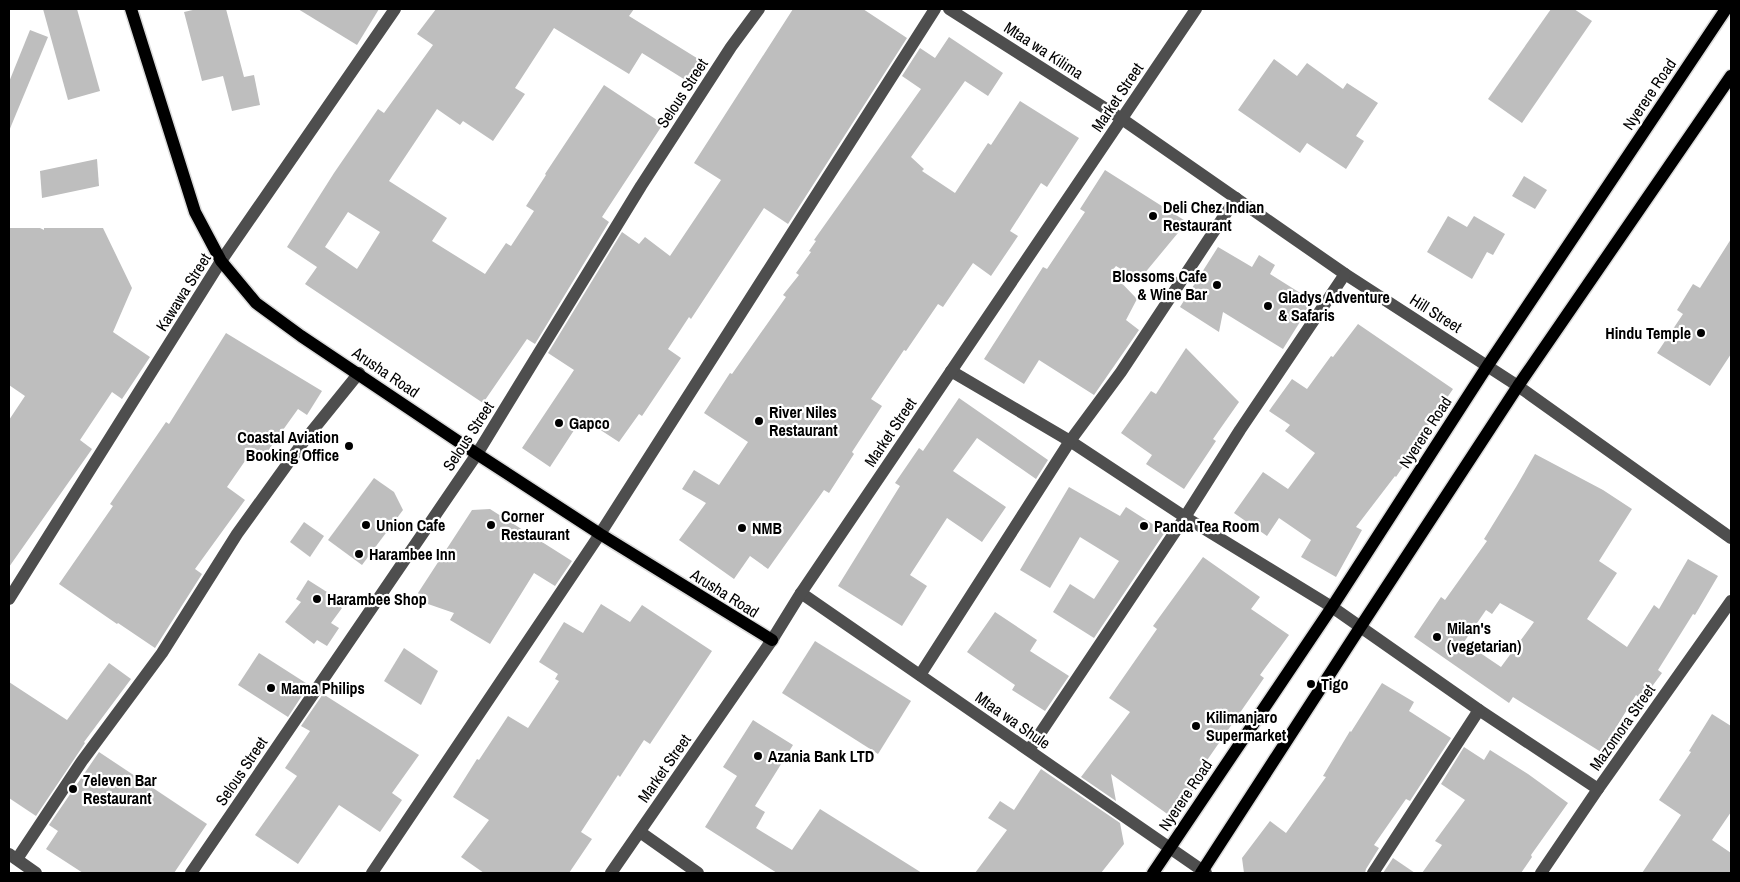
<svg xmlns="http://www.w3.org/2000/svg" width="1740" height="882" viewBox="0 0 1740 882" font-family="'Archivo Narrow',sans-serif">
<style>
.building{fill:#bebebe;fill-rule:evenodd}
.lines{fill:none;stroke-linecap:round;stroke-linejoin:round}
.major-casing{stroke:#dbdbdb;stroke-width:15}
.minor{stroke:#4e4e4e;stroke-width:12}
.major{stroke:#000;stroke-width:12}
.poi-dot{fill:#000;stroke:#fff;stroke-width:2}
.labels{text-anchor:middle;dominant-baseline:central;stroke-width:4.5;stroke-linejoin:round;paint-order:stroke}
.street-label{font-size:16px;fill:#000;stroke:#fff}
.poi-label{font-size:16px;font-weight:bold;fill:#000;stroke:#fff;text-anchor:start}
</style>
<rect width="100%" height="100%" fill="#fff"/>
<!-- building -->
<g class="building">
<path d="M43,9h34l23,82 -32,9z"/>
<path d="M197,9h29l18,68 10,-2 6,30 -28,6 -9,-35 -21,5 -18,-69z"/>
<path d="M298,9h81l-22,36z"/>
<path d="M436,9h198l-5,7 71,44 -13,21 -45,-28 -13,21 -75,-46 -39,60 10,6 -32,47 -30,-20 -3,4 -23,-16 -48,72 58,37 -15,23 53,33 21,-31 5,3 23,-35 -8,-5 20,-31 -1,-1 59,-89 59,39 -61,93 7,5 -74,122 -8,-5 -44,64 -178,-119 12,-17 -30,-20 47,-74 44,-64 6,4 49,-68 -16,-11zM348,212l32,20 -23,37 -32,-22z"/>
<path d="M793,9h70l44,29 -119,186 -24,-16 -73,111 -2,-2 -21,32 13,9 -39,58 -3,-2 -20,28 -37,-24 -32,49 -28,-19 52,-78 -26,-17 74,-121 17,12 6,-7 25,19 51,-76 -27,-17z"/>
<path d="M1551,9h23l18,12 -70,102 -34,-24z"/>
<path d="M30,30l18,7 -39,94v-49z"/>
<path d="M949,37l54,36 -15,23 -23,-15 -54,76 13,12 -2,2 33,22 33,-50 3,2 29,-44 59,37 -32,49 -6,-4 -31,48 8,5 -27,40 -18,-13 -30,44 -5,-3 -32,47 -2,-1 -33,49 11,7 -30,46 2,2 -25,39 -5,-3 -56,79 -18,-13 -16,23 -55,-39 27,-37 -24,-14 12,-19 25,15 29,-43 -44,-29 26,-40 2,1 54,-77 -3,-2 16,-20 -3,-2 15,-21 -2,-1 7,-10 -2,-1 107,-151 -19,-13 18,-28 15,10z"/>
<path d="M1274,59l23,17 10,-13 36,26 4,-6 31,20 -22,33 8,5 -18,28 -39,-26 -7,10 -62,-43z"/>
<path d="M97,159l2,27 -57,12 -2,-27z"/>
<path d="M1105,170l82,52 -48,58 -23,-14 -5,6 26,27 -11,21 13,10 -45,65 -55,-35 -15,24 -40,-25 59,-92 4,2 38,-57 -5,-3z"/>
<path d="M1524,176l23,14 -12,19 -23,-13z"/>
<path d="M1448,216l19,11 7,-11 31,18 -12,21 -6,-3 -15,27 -45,-27z"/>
<path d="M9,228h31l4,2v-2h59l29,60 -19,44 37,25 -28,42 -10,-7 -32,48 12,9 -83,118v-147l16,-24 -16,-11z"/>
<path d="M1731,239v115l-21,32 -53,-33 26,-39 -6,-4 16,-26 7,4z"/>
<path d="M1218,247l34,20 7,-12 16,10 -5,9 43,27 -30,48 -60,-37 -4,20 -39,-25z"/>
<path d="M1358,324l95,65 -37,54 2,1 -22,33 -1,-1 -39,51 6,3 -26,47 -35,-20 10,-17 -32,-22 -12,18 -33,-23 29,-41 25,17 27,-36 -30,-22 5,-6 -21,-14 23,-32 15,10 24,-33 2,1z"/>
<path d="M226,333l96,58 -15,24 -9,-6 -33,46 -11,-7 -27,39 18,13 -50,69 7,5 -47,74 -37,-25 -1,1 -58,-40 54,-78 -3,-2 56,-82 3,2z"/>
<path d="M1186,348l53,54 -26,37 3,2 -32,48 -38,-25 6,-9 -31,-22 30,-42 5,3z"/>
<path d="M959,398l89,62 -12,19 -59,-41 -24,33 53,36 -24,35 -35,-24 -37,57 17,11 -25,40 -64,-40 62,-100 -5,-3 24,-35 4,3z"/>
<path d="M1535,454l68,36 29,19 -33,52 18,12 -30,46 40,28 27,-42 5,4 29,-50 30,17 -23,39 -2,-1 -35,56 4,3 -20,27 -6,-5 -35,57 -88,-55 -4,6 -95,-66 27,-40 4,3 42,-59 -3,-2 32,-52zM1500,603l34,19 -33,45 -37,-25 22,-32 6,4z"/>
<path d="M374,478l20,14 9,18 -41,55 -34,-25z"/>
<path d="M1069,487l51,29 6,-9 39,25 -71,106 -41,-26 17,-28 24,15 25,-38 -39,-24 -30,51 -30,-18z"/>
<path d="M490,509l82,52 -17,25 -21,-13 -44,71 -40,-24 4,-7 -26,-9 -10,-11 54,-83z"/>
<path d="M304,522l20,14 -14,21 -20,-15z"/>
<path d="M1203,557l57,40 -9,12 38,26 -29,40 4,3 -70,101 5,4 -26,35 -62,-44 5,27 -35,-24 49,-65 -21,-14 48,-69 -4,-3z"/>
<path d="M308,580l30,19 -3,4 7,5 -11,15 8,5 -12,18 -10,-6 -3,4 -29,-22 16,-20 -5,-3z"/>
<path d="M601,604l29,18 12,-17 70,46 -62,93 -6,-4 -24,37 -2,-2 -37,57 11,7 -23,34h-85l-23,-16 28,-37 -36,-23 24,-38 2,1 29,-44 20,12 31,-47 -4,-2 3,-5 -19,-12 25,-40 19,11z"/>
<path d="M995,612l42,28 -7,11 39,25 -24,35 -33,-21 3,-5 -48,-33z"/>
<path d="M815,641l96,60 -33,53 -96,-61z"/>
<path d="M404,648l34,23 -17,34 -37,-24z"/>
<path d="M259,653l50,32 -21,32 -50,-32z"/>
<path d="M109,663l22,16 -47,63 1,1 -49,73 -27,-18v-116l58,38z"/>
<path d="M1382,683l32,19 -5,9 42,27 -41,63 -4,-2 -32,46 5,3 -13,21 -1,4h-121l-2,-15 28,-37 16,12 40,-56 -3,-1 27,-45 1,1z"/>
<path d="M323,694l96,61 -27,38 10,7 -22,32 -41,-27 -41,59 -43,-29 42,-59 -12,-8 25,-37 -9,-5z"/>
<path d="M1712,714l19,12v86l-19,28 19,13v20h-89l39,-58 -22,-15 32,-48 -2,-1z"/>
<path d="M753,720l40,25 -38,61 10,6 -9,16 36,22 28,-41 102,64h-145l-72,-46 32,-51 -14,-9z"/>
<path d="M1464,747l20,13 6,-10 38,24 40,29 -37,52 1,2 -11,16h-99l20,-28 -7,-4 30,-41 -24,-16z"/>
<path d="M99,752l108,72 -33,49h-91l-37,-24 12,-18 -9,-6z"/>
<path d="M1041,769l79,54 4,21 -23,29h-126l32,-43 -19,-12 12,-17 14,9z"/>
<path d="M1393,858l22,15h-32z"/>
</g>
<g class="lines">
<!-- major casing -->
<g class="major-casing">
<g id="major">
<path d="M131,9l64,203 26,49 35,42 45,33 176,118 123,80 172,106"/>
<path d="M1153,873l179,-266 156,-242 238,-356"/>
<path d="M1201,873l160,-247 157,-240 213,-310"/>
</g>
</g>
<!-- minor -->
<g class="minor">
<path d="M949,9l173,110 223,155 173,112 213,152"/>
<path d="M951,371l119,70 115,76 147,90 147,103 119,79"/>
<path d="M801,593l405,280"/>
<path d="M9,599l212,-338 174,-252"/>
<path d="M920,675l150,-234 51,-69 115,-174"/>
<path d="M1029,750l156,-233 55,-87 105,-156"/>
<path d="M640,832l58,41"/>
<path d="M9,854l27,19"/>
<path d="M17,859l65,-98 80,-108 75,-119 67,-93 55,-68"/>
<path d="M191,873l286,-419 164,-268 90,-139 28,-38"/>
<path d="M372,873l228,-339 335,-525"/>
<path d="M611,873l161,-233 29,-47 395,-584"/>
<path d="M1373,873l106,-163"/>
<path d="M1541,873l57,-84 133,-188"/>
</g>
<!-- major -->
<use href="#major" class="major"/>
</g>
<!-- markers -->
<g class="poi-dot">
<circle cx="1153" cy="216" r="5"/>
<circle cx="1217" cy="285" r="5"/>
<circle cx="1268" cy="306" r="5"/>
<circle cx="1701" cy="333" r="5"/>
<circle cx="759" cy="421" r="5"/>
<circle cx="559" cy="423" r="5"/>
<circle cx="349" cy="446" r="5"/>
<circle cx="366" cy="525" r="5"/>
<circle cx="491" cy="525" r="5"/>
<circle cx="1144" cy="526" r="5"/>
<circle cx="742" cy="528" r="5"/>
<circle cx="359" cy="554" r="5"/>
<circle cx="317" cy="599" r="5"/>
<circle cx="1437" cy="637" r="5"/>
<circle cx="1311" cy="684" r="5"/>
<circle cx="271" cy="688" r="5"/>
<circle cx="1196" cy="726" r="5"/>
<circle cx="758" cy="756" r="5"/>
<circle cx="73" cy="789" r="5"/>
</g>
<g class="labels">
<!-- street labels -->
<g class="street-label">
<text transform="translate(1044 50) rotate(33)">Mtaa wa Kilima</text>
<text transform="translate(682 93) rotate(-57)">Selous Street</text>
<text transform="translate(1649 94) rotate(-56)">Nyerere Road</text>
<text transform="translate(1117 97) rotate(-56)">Market Street</text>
<text transform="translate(183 292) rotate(-58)">Kawawa Street</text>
<text transform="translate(1436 313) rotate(32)">Hill Street</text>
<text transform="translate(386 372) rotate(34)">Arusha Road</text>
<text transform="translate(890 432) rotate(-56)">Market Street</text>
<text transform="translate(1425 432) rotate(-57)">Nyerere Road</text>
<text transform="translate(468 436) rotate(-57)">Selous Street</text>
<text transform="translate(725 593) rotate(32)">Arusha Road</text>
<text transform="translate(1013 720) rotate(35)">Mtaa wa Shule</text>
<text transform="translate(1622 727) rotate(-55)">Mazomora Street</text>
<text transform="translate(664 768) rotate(-55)">Market Street</text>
<text transform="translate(241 771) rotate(-56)">Selous Street</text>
<text transform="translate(1185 795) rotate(-56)">Nyerere Road</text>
</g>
<!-- poi labels -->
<g class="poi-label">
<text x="1163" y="207">Deli Chez Indian<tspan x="1163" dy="18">Restaurant</tspan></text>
<text x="1207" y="276" text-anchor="end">Blossoms Cafe<tspan x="1207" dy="18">&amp; Wine Bar</tspan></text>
<text x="1278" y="297">Gladys Adventure<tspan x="1278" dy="18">&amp; Safaris</tspan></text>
<text x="1691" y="333" text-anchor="end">Hindu Temple</text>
<text x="769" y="412">River Niles<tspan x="769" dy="18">Restaurant</tspan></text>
<text x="569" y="423">Gapco</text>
<text x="339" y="437" text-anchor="end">Coastal Aviation<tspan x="339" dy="18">Booking Office</tspan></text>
<text x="501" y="516">Corner<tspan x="501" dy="18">Restaurant</tspan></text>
<text x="376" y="525">Union Cafe</text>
<text x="1154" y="526">Panda Tea Room</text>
<text x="752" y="528">NMB</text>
<text x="369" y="554">Harambee Inn</text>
<text x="327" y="599">Harambee Shop</text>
<text x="1447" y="628">Milan's<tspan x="1447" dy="18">(vegetarian)</tspan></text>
<text x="1321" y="684">Tigo</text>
<text x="281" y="688">Mama Philips</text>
<text x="1206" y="717">Kilimanjaro<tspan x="1206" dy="18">Supermarket</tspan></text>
<text x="768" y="756">Azania Bank LTD</text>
<text x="83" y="780">7eleven Bar<tspan x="83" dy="18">Restaurant</tspan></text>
</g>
</g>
<!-- border -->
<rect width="1740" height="882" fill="none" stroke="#000000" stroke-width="20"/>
</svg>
